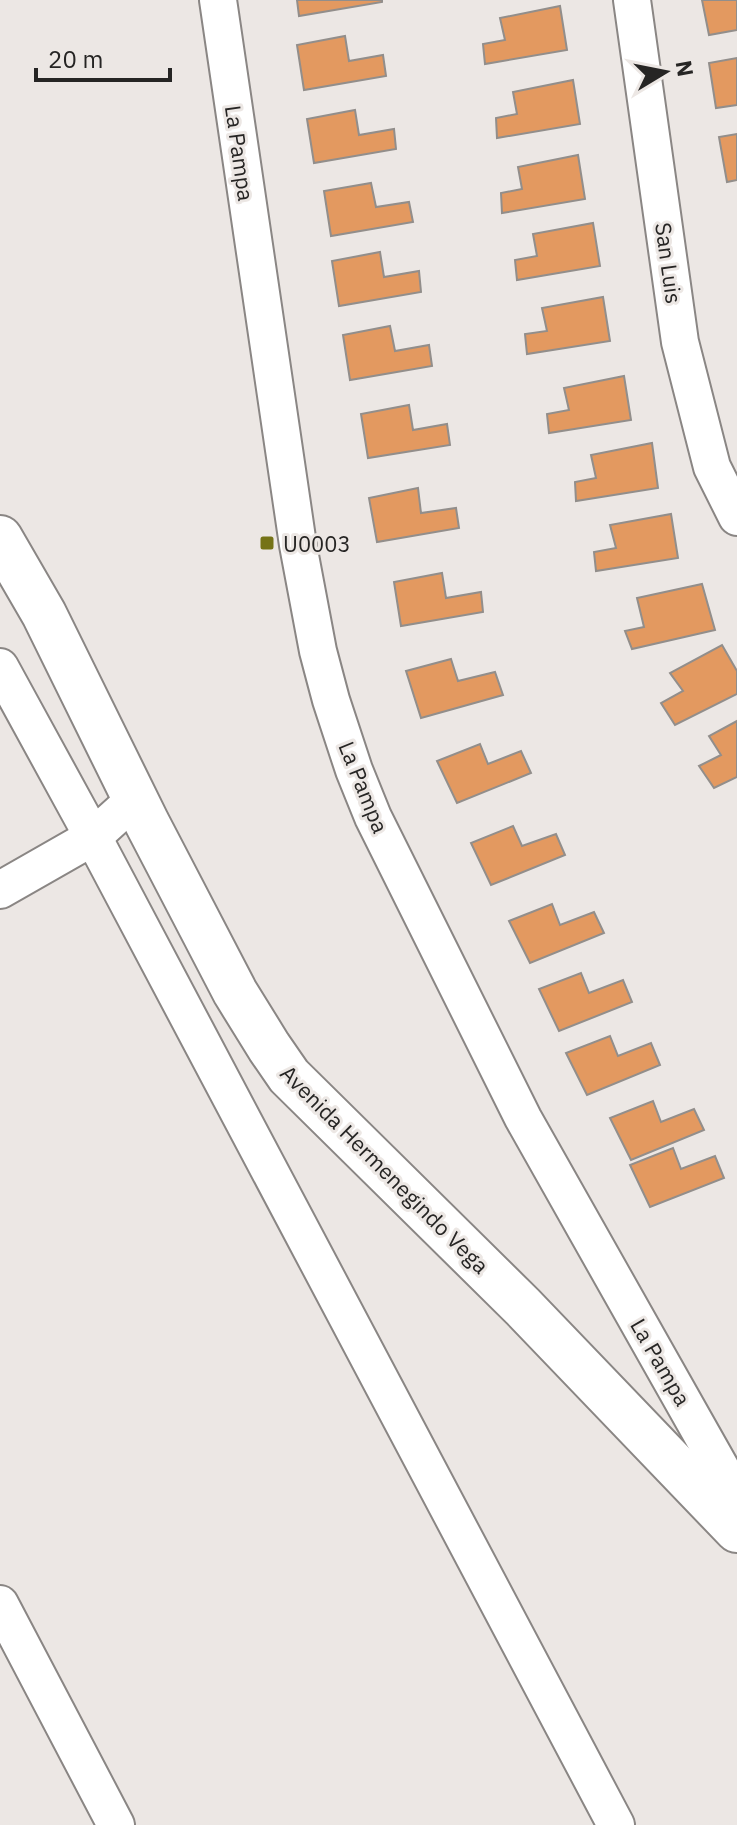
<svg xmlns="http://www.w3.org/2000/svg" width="737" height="1825" viewBox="0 0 737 1825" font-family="'IBM Plex Sans',sans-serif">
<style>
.building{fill:#e39960;stroke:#928e8b;stroke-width:2}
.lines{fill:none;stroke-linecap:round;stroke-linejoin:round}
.minor-casing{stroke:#8a8684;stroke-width:40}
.tertiary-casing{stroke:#8a8684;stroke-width:48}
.minor{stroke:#fff;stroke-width:36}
.tertiary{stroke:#fff;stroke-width:44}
.poi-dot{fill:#757317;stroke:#ece7e4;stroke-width:3}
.labels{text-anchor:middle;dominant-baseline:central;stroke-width:6;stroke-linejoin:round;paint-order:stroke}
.street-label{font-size:22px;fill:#262524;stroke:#ece7e4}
.poi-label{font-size:22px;fill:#262524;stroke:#ece7e4;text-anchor:start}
</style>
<rect width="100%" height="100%" fill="#ece7e4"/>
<!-- building -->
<g class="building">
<path d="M297,0h85v2l-83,14z"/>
<path d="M702,0h35v30l-28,5z"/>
<path d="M560,6l7,44 -82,14 -2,-20 22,-4 -5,-22z"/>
<path d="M345,36l4,25 34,-6 3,21 -82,14 -7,-45z"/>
<path d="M737,58v47l-21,3 -7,-45z"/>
<path d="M573,80l7,44 -83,14 -1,-20 21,-4 -4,-22z"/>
<path d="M355,110l4,25 35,-6 2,20 -82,14 -7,-44z"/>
<path d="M737,134v46l-10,2 -8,-45z"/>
<path d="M578,155l7,44 -83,14 -1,-20 21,-4 -4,-22z"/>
<path d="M371,183l5,24 33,-5 4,20 -82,14 -7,-45z"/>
<path d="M593,223l7,43 -83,14 -2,-20 22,-4 -4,-22z"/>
<path d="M380,252l4,25 35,-6 2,21 -82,14 -7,-45z"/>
<path d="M603,297l7,44 -83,13 -2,-20 22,-3 -5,-23z"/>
<path d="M390,326l5,25 34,-6 3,21 -82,14 -7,-45z"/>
<path d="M624,376l7,44 -82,13 -2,-19 22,-4 -5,-22z"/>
<path d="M409,405l4,25 34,-6 3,21 -82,13 -7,-44z"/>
<path d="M652,443l6,45 -82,13 -1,-19 21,-4 -5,-23z"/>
<path d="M418,488l3,25 35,-5 3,20 -82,14 -8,-44z"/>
<path d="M671,514l7,44 -82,13 -2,-19 22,-4 -6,-23z"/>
<path d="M442,573l4,25 35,-6 2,20 -82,14 -7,-44z"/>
<path d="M702,584l13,46 -83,19 -7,-18 19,-4 -7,-29z"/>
<path d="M722,645l15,26v23l-62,31 -14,-22 22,-12 -13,-18z"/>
<path d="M451,659l7,22 37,-9 8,23 -82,23 -15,-47z"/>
<path d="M737,721v56l-23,11 -15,-22 22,-11 -12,-19z"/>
<path d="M480,744l8,20 33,-13 10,22 -74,30 -20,-42z"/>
<path d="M513,826l9,20 34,-12 9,21 -74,30 -20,-42z"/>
<path d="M552,904l8,21 34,-13 10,21 -74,30 -21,-42z"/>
<path d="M581,973l8,20 34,-13 9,22 -73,29 -20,-42z"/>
<path d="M610,1036l8,20 33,-13 9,22 -73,30 -21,-42z"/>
<path d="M653,1101l8,21 33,-13 10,21 -73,30 -21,-42z"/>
<path d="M673,1148l8,21 34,-13 9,22 -74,29 -20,-42z"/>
</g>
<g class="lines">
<!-- minor casing -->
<g class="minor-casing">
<g id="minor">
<path d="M218,0l80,545 20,106 13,49 23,70 19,47 150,301 214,379"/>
<path d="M632,0l48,342 32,125 25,50"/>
<path d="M0,667l93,170 523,988"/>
<path d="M0,890l93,-53 42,-38"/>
<path d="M0,1604l116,221"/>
</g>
</g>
<!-- tertiary casing -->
<g class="tertiary-casing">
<path id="tertiary" d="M0,538l44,76 103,209 88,169 34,55 20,29 234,231 214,223"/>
</g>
<!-- minor -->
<use href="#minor" class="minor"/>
<!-- tertiary -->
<use href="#tertiary" class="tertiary"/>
</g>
<!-- markers -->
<rect class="poi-dot" x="259" y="535" width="16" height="16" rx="4"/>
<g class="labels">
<!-- street labels -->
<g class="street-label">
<text transform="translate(240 153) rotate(82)">La Pampa</text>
<text transform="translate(669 263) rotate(82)">San Luis</text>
<text transform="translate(364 787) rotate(68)">La Pampa</text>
<text transform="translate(385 1169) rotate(45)">Avenida Hermenegindo Vega</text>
<text transform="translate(661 1362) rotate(60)">La Pampa</text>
</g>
<!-- poi labels -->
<g class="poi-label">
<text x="283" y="543">U0003</text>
</g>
</g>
<!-- north arrow -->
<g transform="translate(665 72) rotate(80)" stroke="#ece7e4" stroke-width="6" paint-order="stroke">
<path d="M0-6L14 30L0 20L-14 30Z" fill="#262524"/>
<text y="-12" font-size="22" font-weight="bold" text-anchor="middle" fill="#262524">N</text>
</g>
<!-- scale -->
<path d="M36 68v12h134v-12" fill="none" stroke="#262524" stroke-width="4"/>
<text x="48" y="68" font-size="24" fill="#262524" stroke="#ece7e4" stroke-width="6" paint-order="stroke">20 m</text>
</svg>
